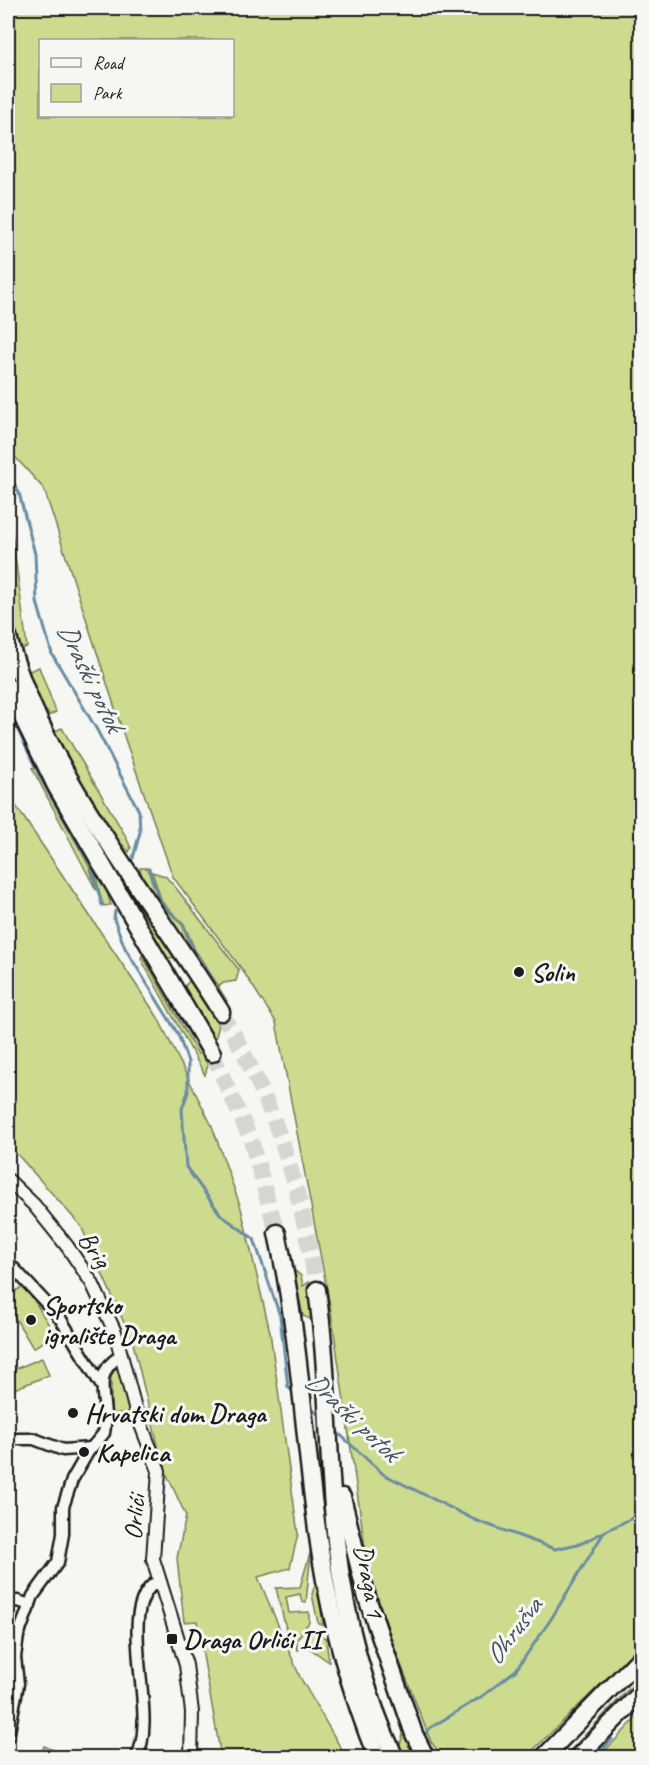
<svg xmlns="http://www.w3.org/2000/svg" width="649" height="1765" viewBox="0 0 649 1765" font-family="Caveat,sans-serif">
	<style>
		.green { fill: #cddb8e; stroke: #747c55; stroke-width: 1.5; fill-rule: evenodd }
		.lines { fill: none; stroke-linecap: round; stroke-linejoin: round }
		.stream { stroke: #698ca3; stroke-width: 3 }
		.trunk-tunnel { stroke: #d5d5d2; stroke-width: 16; stroke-dasharray: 16 8; stroke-linecap: butt }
		.minor-casing { stroke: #1c1c1c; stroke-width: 15 }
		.tertiary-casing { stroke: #1c1c1c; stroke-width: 16 }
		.trunk-casing { stroke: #1c1c1c; stroke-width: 21 }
		.minor { stroke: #f6f6f2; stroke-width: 10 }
		.tertiary { stroke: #f6f6f2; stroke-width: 12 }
		.trunk { stroke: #f6f6f2; stroke-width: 16 }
		.poi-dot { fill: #1c1c1c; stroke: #f6f6f2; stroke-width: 2 }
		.labels { text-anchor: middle; stroke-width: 6; stroke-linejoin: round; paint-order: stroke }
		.poi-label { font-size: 26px; font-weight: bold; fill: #1c1c1c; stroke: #f6f6f2; text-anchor: start }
		.street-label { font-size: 26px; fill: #1c1c1c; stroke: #f6f6f2 }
		.water-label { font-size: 27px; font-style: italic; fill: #435460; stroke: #f6f6f2 }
	</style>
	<rect width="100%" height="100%" fill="#f6f6f2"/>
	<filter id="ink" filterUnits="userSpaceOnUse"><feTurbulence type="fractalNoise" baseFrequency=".0167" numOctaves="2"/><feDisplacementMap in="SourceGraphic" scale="12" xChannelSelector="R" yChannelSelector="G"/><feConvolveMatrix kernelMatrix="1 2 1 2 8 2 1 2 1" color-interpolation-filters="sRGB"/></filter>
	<g filter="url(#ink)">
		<!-- green -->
		<g class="green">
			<path d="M 8,8 L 641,8 L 641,1645 L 526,1757 L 443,1757 L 431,1742 L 393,1644 L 368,1568 L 331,1311 L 276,1022 L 241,968 L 173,877 L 125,739 L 44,489 L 8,449 ZM 40,40 L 232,40 L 232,116 L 40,116 Z"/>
			<path d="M 8,502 L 27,647 L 18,650 L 8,617 Z"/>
			<path d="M 39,667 L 56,712 L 50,715 L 46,711 L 55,731 L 62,728 L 125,835 L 131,848 L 129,852 L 123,845 L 121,847 C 84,791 54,733 27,672 Z"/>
			<path d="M 38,766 L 202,1049 L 199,1051 L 110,895 L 108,896 L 111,905 L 104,906 C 97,893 99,878 92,865 C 79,842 39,788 38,766 Z"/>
			<path d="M 35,767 L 90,868 L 96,890 L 32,768 Z"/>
			<path d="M 8,794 L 157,1016 L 212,1126 L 241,1208 L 270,1332 L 298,1534 L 290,1568 L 258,1577 L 300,1677 L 346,1757 L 221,1757 L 197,1621 L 184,1622 L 177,1558 L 186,1516 L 163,1466 L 133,1343 L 81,1226 L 8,1144 Z"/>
			<path d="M 114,859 L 175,952 L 172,958 L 165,957 L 109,865 Z"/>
			<path d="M 140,868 L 147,868 L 160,903 L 183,925 L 192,951 L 216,989 L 219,988 L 227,1001 L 224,1003 L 142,878 Z"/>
			<path d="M 152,872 L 165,876 L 176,888 L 239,970 L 236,981 L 223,983 L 219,987 L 195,950 L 184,924 L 162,902 Z"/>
			<path d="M 142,955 L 198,1054 L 201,1053 L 208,1065 L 205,1075 L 141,959 Z"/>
			<path d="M 191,979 L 219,1025 L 214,1044 L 183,988 Z"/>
			<path d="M 293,1269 L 301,1276 L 303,1286 L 309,1282 L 314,1316 L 310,1319 L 303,1316 Z"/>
			<path d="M 25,1285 L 55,1335 L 33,1348 L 8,1306 L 8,1296 Z"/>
			<path d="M 42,1358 L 49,1375 L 12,1390 L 8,1372 Z"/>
			<path d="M 120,1367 L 131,1412 L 111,1414 L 111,1377 L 115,1368 Z"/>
			<path d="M 311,1550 L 306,1603 L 302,1602 L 300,1594 L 286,1597 L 289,1613 L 309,1612 L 309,1622 L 297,1640 L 298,1651 L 286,1629 L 276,1588 L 300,1587 Z"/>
			<path d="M 317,1578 L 323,1625 L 318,1623 L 312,1594 Z"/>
			<path d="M 311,1632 L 317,1632 L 326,1639 L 329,1662 L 308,1647 L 307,1637 Z"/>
			<path d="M 641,1676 L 641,1679 L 567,1757 L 563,1758 Z"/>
			<path d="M 641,1713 L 641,1756 L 599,1757 Z"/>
			<path d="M 405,1728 L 418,1757 L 403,1757 L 399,1748 Z"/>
			<path d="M 44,1746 L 68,1757 L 40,1757 Z"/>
		</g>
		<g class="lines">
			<!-- stream -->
			<g class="stream">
				<path d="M 8,472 L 19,493 L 35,554 L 37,602 L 52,654 L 97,730 L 139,811 L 140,832 L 133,858"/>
				<path d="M 8,709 L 43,783 L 92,868 L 102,905"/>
				<path d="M 149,869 L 161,903 L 183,925 L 194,952 L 217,988"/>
				<path d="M 115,911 L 114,919 L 125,948 L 178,1034 L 188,1062 L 188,1092 L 182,1109 L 186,1167 L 221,1215 L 254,1239 L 280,1316 L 288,1387 L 296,1394"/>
				<path d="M 309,1406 L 322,1418"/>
				<path d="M 334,1429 L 383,1474 L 475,1520 L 555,1549 L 582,1543 L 642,1513"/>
				<path d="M 422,1738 L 430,1728 L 484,1695 L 516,1670 L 551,1619 L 603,1534"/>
				<path d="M 412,1758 L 414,1748"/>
				<path d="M 595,1758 L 612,1739"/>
			</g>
			<!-- trunk-tunnel -->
			<g class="trunk-tunnel">
				<path d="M 221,1012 C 277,1108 299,1181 317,1290"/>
				<path d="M 212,1053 L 251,1140 L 277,1233"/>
			</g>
			<defs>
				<g id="minor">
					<path d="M 8,1262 L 60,1318 L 101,1385"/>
					<path d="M 8,1439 L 34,1439 L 63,1450 L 91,1448"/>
					<path d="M 8,1602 L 18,1601 L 30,1605"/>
					<path d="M 8,1737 L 18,1684 L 15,1657 L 18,1636 L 33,1596 L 58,1562 L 63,1534 L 63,1507 L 72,1480 L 88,1452 L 104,1433 C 111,1402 87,1375 122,1355"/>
					<path d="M 136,1758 C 161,1715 112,1607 158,1581"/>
				</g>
				<path id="tertiary" d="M 8,1180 L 34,1205 L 67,1246 L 92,1283 L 115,1332 L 136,1412 L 159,1471 L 153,1559 L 186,1665 L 192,1712 L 191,1758"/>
				<g id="trunk">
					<path d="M 8,637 C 44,771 148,894 221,1012"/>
					<path d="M 8,687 L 56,786 L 212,1053"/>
					<path d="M 277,1233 C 301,1340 304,1449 321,1557 C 332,1626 351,1693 377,1758"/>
					<path d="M 317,1290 C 329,1373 327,1458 336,1541 C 345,1615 363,1690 395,1758"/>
					<path d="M 342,1497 L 367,1598 L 414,1734 L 426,1758"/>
					<path d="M 543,1758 L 642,1656"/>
					<path d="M 577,1758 L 642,1692"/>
				</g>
			</defs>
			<!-- minor casing -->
			<use href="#minor" class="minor-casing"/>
			<!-- tertiary casing -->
			<use href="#tertiary" class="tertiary-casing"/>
			<!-- trunk casing -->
			<use href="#trunk" class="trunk-casing"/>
			<!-- minor -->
			<use href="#minor" class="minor"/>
			<!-- tertiary -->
			<use href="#tertiary" class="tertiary"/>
			<!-- trunk -->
			<use href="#trunk" class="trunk"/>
		</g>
	</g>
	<!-- markers -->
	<g class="poi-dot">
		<circle cx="519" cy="972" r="6"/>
		<circle cx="31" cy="1320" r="6"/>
		<circle cx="73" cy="1413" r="6"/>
		<circle cx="84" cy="1452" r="6"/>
		<rect x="166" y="1633" width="12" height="12" rx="3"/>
	</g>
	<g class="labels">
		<!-- poi labels -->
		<g class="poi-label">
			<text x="531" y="981">Solin</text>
			<text x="43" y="1314">Sportsko<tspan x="43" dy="30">igralište Draga</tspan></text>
			<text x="85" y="1422">Hrvatski dom Draga</text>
			<text x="96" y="1461">Kapelica</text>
			<text x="184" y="1648">Draga Orlići II</text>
		</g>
		<!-- street labels -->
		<g class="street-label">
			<text transform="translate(95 1249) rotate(56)" y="9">Brig</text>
			<text transform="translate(134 1517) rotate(-85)" y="9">Orlići</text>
			<text transform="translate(370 1581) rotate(80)" y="9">Draga 1</text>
		</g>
		<!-- water labels -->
		<g class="water-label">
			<text transform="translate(91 677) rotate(64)" y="9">Draški potok</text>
			<text transform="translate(353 1416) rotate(43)" y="9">Draški potok</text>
			<text transform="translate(513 1631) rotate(-53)" y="9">Ohrušva</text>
		</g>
	</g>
	<!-- margin -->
	<rect width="649" height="1765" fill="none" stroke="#f6f6f2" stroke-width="30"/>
	<rect x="15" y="15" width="619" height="1735" fill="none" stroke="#1c1c1c" stroke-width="2" filter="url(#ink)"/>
	<!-- legend -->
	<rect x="39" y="39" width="195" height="78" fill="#f6f6f2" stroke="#9f9f9c" stroke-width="1.5"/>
	<rect x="51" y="58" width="30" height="9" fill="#f6f6f2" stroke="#9f9f9c" stroke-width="1.5"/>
	<text x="93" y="69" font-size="18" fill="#1c1c1c">Road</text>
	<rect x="51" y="84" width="30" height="18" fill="#cddb8e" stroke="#9f9f9c" stroke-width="1.5"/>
	<text x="93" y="99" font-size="18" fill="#1c1c1c">Park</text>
</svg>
